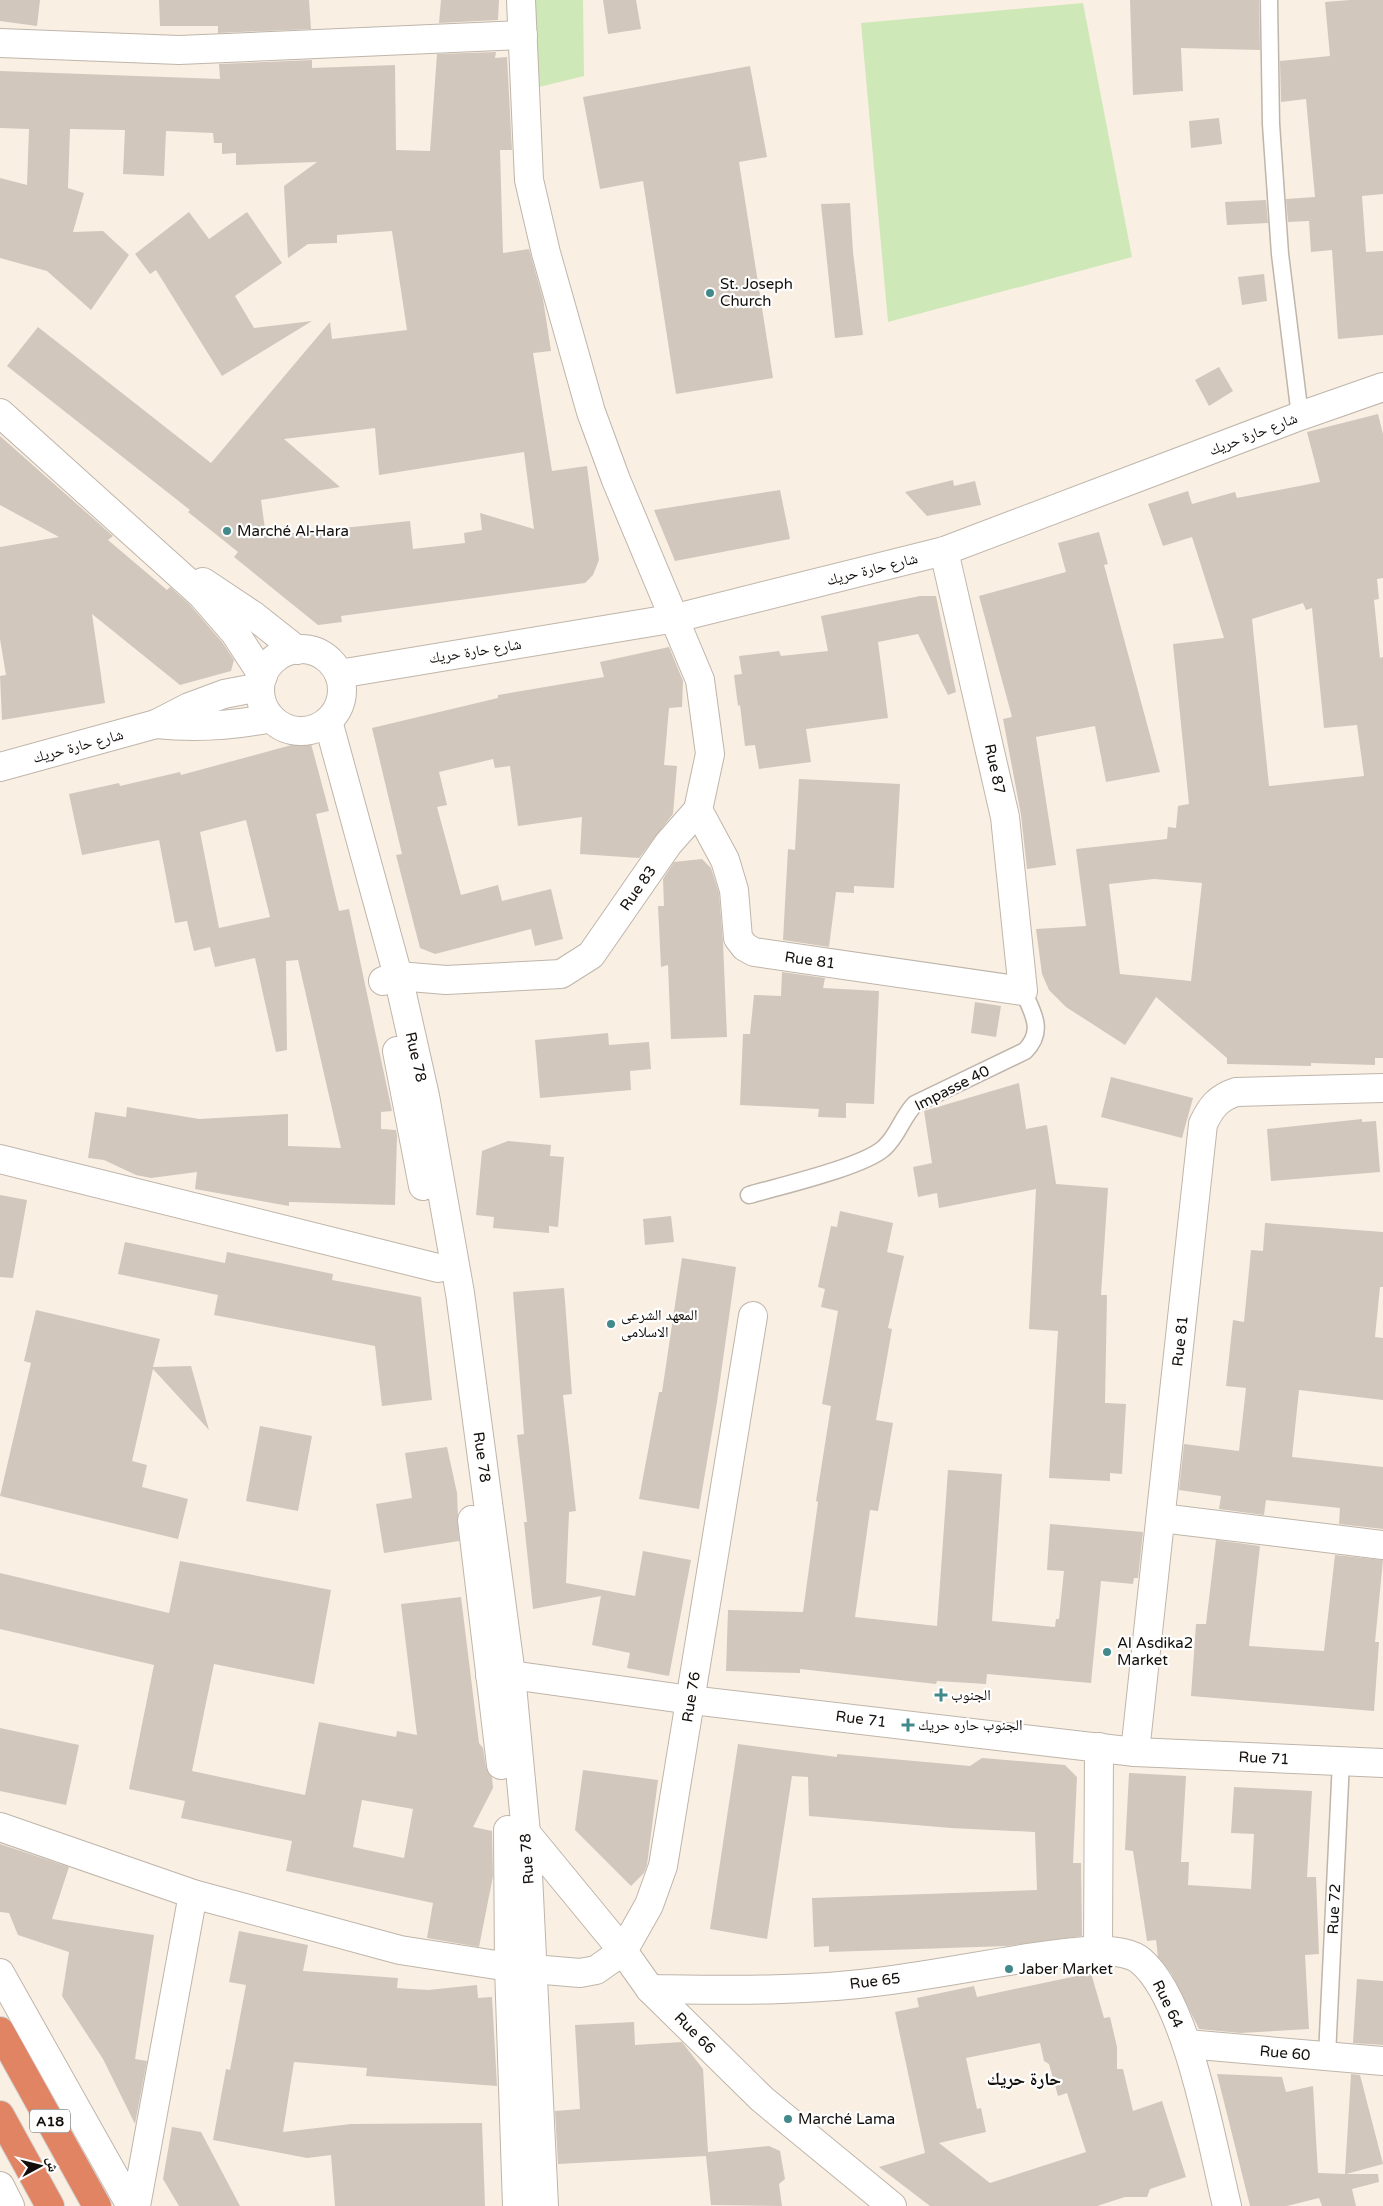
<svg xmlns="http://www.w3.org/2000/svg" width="1383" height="2206" viewBox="0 0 1383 2206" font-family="'Varela Round','Noto Naskh Arabic',sans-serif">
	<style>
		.green { fill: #cfe8b7 }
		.building { fill: #d1c7bc; fill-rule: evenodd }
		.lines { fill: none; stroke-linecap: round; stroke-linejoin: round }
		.service-casing { stroke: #bfb5aa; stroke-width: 19 }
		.minor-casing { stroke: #bfb5aa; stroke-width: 30 }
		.tertiary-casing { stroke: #bfb5aa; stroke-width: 30 }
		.trunk-casing { stroke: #d4d4d3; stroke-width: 30 }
		.service { stroke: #fff; stroke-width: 16 }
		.minor { stroke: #fff; stroke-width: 28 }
		.tertiary { stroke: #fff; stroke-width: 28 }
		.trunk { stroke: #e08464; stroke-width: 28 }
		.poi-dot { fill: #41898a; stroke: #fefefe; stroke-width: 2 }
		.labels { text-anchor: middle; stroke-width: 4.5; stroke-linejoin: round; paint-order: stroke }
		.shield { fill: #fefefe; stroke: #595654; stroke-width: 1 }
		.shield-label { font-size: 14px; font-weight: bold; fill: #120e0b }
		.poi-label { font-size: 15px; fill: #120e0b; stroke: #fefefe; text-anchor: start }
		.street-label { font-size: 15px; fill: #120e0b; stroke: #fefefe }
		.quarter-label { font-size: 18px; font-weight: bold; fill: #120e0b; stroke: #fefefe }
	</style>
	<rect width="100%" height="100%" fill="#faefe3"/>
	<!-- green -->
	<g class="green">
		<path d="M 535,0 L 583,0 L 584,76 L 539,87 Z"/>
		<path d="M 1083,3 L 1132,257 L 888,322 L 861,23 Z"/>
	</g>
	<!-- building -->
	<g class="building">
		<path d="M 0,0 L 40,0 L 37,26 L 0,21 Z"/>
		<path d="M 159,0 L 309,0 L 311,29 L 218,33 L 218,26 L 160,26 Z"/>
		<path d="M 441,0 L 499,0 L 498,20 L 439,23 Z"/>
		<path d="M 603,0 L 636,0 L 641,29 L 608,34 Z"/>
		<path d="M 1130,0 L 1259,0 L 1260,50 L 1181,48 L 1183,91 L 1133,95 Z"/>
		<path d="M 1350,0 L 1383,0 L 1383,194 L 1362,196 L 1366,252 L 1383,251 L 1383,335 L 1338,339 L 1332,250 L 1311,252 L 1309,221 L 1288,222 L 1286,199 L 1315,197 L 1306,99 L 1281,102 L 1280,61 L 1330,56 L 1325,2 Z"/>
		<path d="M 496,52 L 495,58 L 507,57 L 512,150 L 500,150 L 503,253 L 529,249 L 543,299 L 551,351 L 533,353 L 552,471 L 587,466 L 599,560 L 593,575 L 585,583 L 341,616 L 342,622 L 318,625 L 234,557 L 238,552 L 188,512 L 190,510 L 7,366 L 38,327 L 211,463 L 330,322 L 332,339 L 407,330 L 392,231 L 337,235 L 337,243 L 308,244 L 288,258 L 284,186 L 317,162 L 236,165 L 236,153 L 222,154 L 222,143 L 214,143 L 213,133 L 166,131 L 164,176 L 123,174 L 125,130 L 70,129 L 68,188 L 84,193 L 73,232 L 103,231 L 129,255 L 91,310 L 47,271 L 0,258 L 0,178 L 27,185 L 29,129 L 0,128 L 0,71 L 220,79 L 219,64 L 312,60 L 312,68 L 395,65 L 396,150 L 430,151 L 437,54 ZM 375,428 L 379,475 L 524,452 L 534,529 L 480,513 L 482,530 L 464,533 L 465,543 L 413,549 L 410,521 L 266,536 L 261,500 L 340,487 L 284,439 Z"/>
		<path d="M 750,66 L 767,157 L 739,162 L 773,378 L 676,394 L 643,181 L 600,189 L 583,97 Z"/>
		<path d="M 1219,118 L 1222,144 L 1191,148 L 1189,121 Z"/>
		<path d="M 1266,200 L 1268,223 L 1227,225 L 1225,202 Z"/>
		<path d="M 850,203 L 853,252 L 863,335 L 835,338 L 821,204 Z"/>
		<path d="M 189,212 L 209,239 L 247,212 L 282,263 L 235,296 L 254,328 L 312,321 L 222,376 L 156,270 L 150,274 L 135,254 Z"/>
		<path d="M 1264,274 L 1267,301 L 1242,305 L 1238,277 Z"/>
		<path d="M 1219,367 L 1233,391 L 1209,406 L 1195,380 Z"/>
		<path d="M 1378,414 L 1383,434 L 1383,578 L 1377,579 L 1379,599 L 1374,600 L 1380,658 L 1383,657 L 1383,1058 L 1375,1058 L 1375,1065 L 1311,1063 L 1311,1066 L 1227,1064 L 1227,1058 L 1156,997 L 1125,1045 L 1066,1007 L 1049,990 L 1042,974 L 1036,929 L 1086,926 L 1076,849 L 1167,839 L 1168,827 L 1176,828 L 1178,806 L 1189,804 L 1173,644 L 1224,638 L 1192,537 L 1163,546 L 1148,504 L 1188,491 L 1192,504 L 1235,492 L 1237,498 L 1320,482 L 1307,432 ZM 1303,603 L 1306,610 L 1312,608 L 1324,728 L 1357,725 L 1364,776 L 1269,786 L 1252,619 ZM 1154,879 L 1202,883 L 1191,981 L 1120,974 L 1109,884 Z"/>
		<path d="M 0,436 L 113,536 L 108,540 L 167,590 L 170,587 L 190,605 L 222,642 L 234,660 L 231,671 L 180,685 L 92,614 L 105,703 L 2,720 L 0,676 L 6,675 L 0,639 L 0,547 L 59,537 L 0,505 Z"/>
		<path d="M 953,480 L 954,486 L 975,481 L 981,505 L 927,516 L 905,492 Z"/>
		<path d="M 780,490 L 790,539 L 675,561 L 654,510 Z"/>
		<path d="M 1099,532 L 1108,564 L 1104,565 L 1160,772 L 1106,782 L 1095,726 L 1036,737 L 1056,865 L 1027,869 L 1021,815 L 1003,719 L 1012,717 L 979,596 L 1066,572 L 1058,543 Z"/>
		<path d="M 920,596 L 936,596 L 956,692 L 948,695 L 918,634 L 878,642 L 888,718 L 806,729 L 811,762 L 759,769 L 755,745 L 745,746 L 740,705 L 738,706 L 734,675 L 742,674 L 739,656 L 779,651 L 781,656 L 828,651 L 821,616 Z"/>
		<path d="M 669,647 L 683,681 L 682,707 L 669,708 L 664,765 L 677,766 L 673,814 L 639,858 L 580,854 L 582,817 L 518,826 L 510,766 L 495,768 L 493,759 L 439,772 L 447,805 L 437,807 L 461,895 L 498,885 L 502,901 L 551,889 L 563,939 L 535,946 L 531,929 L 435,954 L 420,948 L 396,855 L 402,854 L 372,728 L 498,698 L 498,695 L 604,677 L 600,662 Z"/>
		<path d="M 310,740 L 329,811 L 316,814 L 339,911 L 349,909 L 392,1111 L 381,1112 L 381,1129 L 396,1130 L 397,1136 L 395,1205 L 289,1202 L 289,1206 L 195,1189 L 197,1172 L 151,1178 L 136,1175 L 104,1160 L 88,1158 L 95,1112 L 126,1117 L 127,1107 L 199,1119 L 288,1114 L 288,1146 L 341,1148 L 298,960 L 286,961 L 287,1050 L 276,1052 L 255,958 L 215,967 L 210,947 L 194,951 L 187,921 L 175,923 L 159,840 L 82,855 L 69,794 L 119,783 L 120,786 L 180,772 L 181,775 ZM 246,820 L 270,917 L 219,928 L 200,832 Z"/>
		<path d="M 799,779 L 900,784 L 894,888 L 854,886 L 854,893 L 836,892 L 829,947 L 783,940 L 788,849 L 795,850 Z"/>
		<path d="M 702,859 L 711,868 L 719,893 L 723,942 L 727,1037 L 671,1039 L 668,965 L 661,967 L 658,906 L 664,906 L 663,879 L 674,862 Z"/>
		<path d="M 782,972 L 825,978 L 823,988 L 879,991 L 874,1104 L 846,1103 L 846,1118 L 818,1117 L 819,1109 L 740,1105 L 743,1034 L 750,1034 L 754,995 L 781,996 Z"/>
		<path d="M 975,1002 L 1001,1006 L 996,1037 L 971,1033 Z"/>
		<path d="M 608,1033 L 609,1045 L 649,1042 L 651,1069 L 630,1071 L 631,1090 L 540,1098 L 535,1040 Z"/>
		<path d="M 1111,1077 L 1193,1098 L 1182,1138 L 1101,1117 Z"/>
		<path d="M 1019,1083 L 1026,1129 L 1047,1125 L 1056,1184 L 1108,1188 L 1101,1295 L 1107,1295 L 1105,1403 L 1126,1404 L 1122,1474 L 1110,1473 L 1110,1481 L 1049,1478 L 1058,1331 L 1029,1329 L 1036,1189 L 939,1208 L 937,1193 L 918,1197 L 913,1167 L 932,1163 L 924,1111 Z"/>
		<path d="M 1362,1119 L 1362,1122 L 1376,1121 L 1380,1172 L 1271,1181 L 1267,1129 Z"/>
		<path d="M 508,1141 L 551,1145 L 550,1156 L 564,1157 L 558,1227 L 549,1226 L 549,1233 L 493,1228 L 494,1217 L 476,1215 L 482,1151 Z"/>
		<path d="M 0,1195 L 27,1200 L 13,1278 L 0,1277 Z"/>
		<path d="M 840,1211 L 893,1223 L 887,1252 L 904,1256 L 888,1328 L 892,1329 L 876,1420 L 893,1423 L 878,1511 L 870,1510 L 855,1617 L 937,1626 L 948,1470 L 1002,1474 L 992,1621 L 1055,1627 L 1056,1619 L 1059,1619 L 1064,1571 L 1047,1570 L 1050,1524 L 1143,1532 L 1138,1578 L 1134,1578 L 1133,1584 L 1101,1581 L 1091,1683 L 987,1674 L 986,1684 L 937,1681 L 936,1684 L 800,1669 L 800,1673 L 726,1671 L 728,1610 L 803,1612 L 818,1502 L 816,1501 L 831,1406 L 822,1404 L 838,1311 L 821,1307 L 825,1289 L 818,1287 L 831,1226 L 837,1227 Z"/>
		<path d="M 671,1216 L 674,1242 L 645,1245 L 643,1219 Z"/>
		<path d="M 1265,1223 L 1383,1232 L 1383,1287 L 1380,1287 L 1375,1337 L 1383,1338 L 1383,1400 L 1299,1390 L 1292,1457 L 1383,1467 L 1383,1529 L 1339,1524 L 1340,1508 L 1266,1500 L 1264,1515 L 1219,1509 L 1221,1496 L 1179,1490 L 1184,1444 L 1239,1451 L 1246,1388 L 1226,1386 L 1233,1320 L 1244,1322 L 1251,1250 L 1263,1251 Z"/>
		<path d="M 125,1242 L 225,1263 L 227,1252 L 333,1274 L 332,1280 L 421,1297 L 432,1400 L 382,1406 L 375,1346 L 214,1315 L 218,1295 L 118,1274 Z"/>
		<path d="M 682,1258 L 736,1267 L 717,1402 L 699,1509 L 639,1499 L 659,1392 L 662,1392 Z"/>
		<path d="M 564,1288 L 572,1394 L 563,1395 L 576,1511 L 569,1512 L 566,1583 L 635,1596 L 643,1551 L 691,1560 L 669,1676 L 627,1668 L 630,1653 L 592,1645 L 601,1596 L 533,1609 L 524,1522 L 527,1522 L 517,1435 L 524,1434 L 513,1292 Z"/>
		<path d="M 36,1310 L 160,1339 L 153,1367 L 191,1366 L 209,1430 L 153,1369 L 132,1461 L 147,1465 L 142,1487 L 188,1499 L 178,1539 L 0,1496 L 31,1363 L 24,1361 Z"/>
		<path d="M 260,1426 L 312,1436 L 298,1511 L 246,1501 Z"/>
		<path d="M 447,1447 L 457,1493 L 459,1541 L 384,1553 L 376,1504 L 412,1498 L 405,1453 Z"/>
		<path d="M 1216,1540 L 1260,1546 L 1249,1646 L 1324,1651 L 1335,1555 L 1383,1560 L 1375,1642 L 1379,1642 L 1374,1711 L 1191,1696 L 1196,1624 L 1206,1624 Z"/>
		<path d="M 180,1561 L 331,1590 L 314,1684 L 214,1664 L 192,1771 L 305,1795 L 319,1722 L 396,1737 L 397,1731 L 417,1735 L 401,1604 L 461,1597 L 479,1743 L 483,1748 L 486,1767 L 492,1777 L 493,1788 L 473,1827 L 492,1831 L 493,1876 L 479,1947 L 427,1938 L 433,1903 L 286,1871 L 292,1841 L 181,1818 L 185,1801 L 129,1789 L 154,1665 L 0,1629 L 0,1573 L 169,1613 ZM 362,1800 L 413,1809 L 404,1858 L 353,1847 Z"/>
		<path d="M 0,1728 L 79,1745 L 66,1805 L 0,1791 Z"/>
		<path d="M 738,1744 L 837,1757 L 837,1754 L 970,1766 L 982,1758 L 1065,1765 L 1077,1777 L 1073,1863 L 1081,1863 L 1082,1936 L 1007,1946 L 829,1952 L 829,1946 L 814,1947 L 812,1898 L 1037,1890 L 1035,1832 L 951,1828 L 809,1816 L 808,1777 L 792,1776 L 767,1939 L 710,1929 Z"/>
		<path d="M 583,1770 L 658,1780 L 647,1865 L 644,1873 L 631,1886 L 575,1830 Z"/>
		<path d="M 1129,1773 L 1186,1776 L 1181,1862 L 1189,1862 L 1188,1885 L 1251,1889 L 1254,1834 L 1231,1833 L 1234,1787 L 1312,1791 L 1307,1877 L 1316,1877 L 1319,1954 L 1305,1955 L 1309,2029 L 1240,2033 L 1199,2029 L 1171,1973 L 1158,1957 L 1156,1940 L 1147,1941 L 1133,1851 L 1125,1850 Z"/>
		<path d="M 0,1844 L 69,1867 L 52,1919 L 154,1935 L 135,2059 L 147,2061 L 135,2124 L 103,2059 L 62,1996 L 69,1952 L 18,1935 L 9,1913 L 0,1912 Z"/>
		<path d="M 239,1931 L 308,1945 L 303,1971 L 398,1978 L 397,1988 L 428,1990 L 477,1985 L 478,1998 L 492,1997 L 497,2086 L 366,2076 L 367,2068 L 294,2062 L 283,2132 L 351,2124 L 482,2123 L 485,2206 L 335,2206 L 331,2155 L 307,2158 L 213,2140 L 226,2069 L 230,2070 L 246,1985 L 229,1982 Z"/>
		<path d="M 1091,1973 L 1104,2018 L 1110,2017 L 1117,2047 L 1117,2069 L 1123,2069 L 1133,2111 L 1162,2101 L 1186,2177 L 1150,2189 L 1147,2197 L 1125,2197 L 1097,2206 L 930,2206 L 879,2167 L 925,2153 L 895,2012 L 919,2007 L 917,1998 L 974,1986 L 977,1997 ZM 1040,2043 L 1044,2061 L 1049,2064 L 1058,2096 L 1067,2093 L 1086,2152 L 990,2183 L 939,2143 L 986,2132 L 981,2108 L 977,2109 L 966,2058 Z"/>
		<path d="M 1357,1979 L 1383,1981 L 1383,2045 L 1353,2043 Z"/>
		<path d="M 634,2022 L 635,2045 L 682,2042 L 703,2069 L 708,2152 L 769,2146 L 780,2151 L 785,2179 L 779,2184 L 782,2206 L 711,2205 L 706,2156 L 558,2164 L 555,2111 L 580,2109 L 575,2025 Z"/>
		<path d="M 1217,2074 L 1282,2077 L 1286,2092 L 1313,2086 L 1318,2173 L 1345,2174 L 1351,2074 L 1360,2075 L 1383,2164 L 1346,2174 L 1378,2174 L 1379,2182 L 1352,2189 L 1356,2206 L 1322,2206 L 1319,2198 L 1287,2206 L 1250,2206 Z"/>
		<path d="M 172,2127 L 201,2132 L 240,2206 L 179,2206 L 163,2179 Z"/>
	</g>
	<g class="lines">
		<defs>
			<g id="service">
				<path d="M 1269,0 L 1271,124 L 1280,254 L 1300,416"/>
				<path d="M 749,1195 C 780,1186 863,1167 884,1148 C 898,1136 902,1117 915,1104 L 1025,1051 C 1045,1031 1033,1013 1023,991"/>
				<path d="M 1327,2056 L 1341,1761"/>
			</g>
			<g id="minor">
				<path d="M 0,43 L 179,50 L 523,35"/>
				<path d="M 0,413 L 201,594 L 235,633 L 263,676"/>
				<path d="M 203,582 L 254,616 L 297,650"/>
				<path d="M 698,810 L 725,860 L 734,890 L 738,938 L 745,947 L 754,952 L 1023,991 L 1005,817 L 944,551"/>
				<path d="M 383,981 L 398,976 L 446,980 L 561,974 L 591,955 L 668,844 L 698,810 L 710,754 L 700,680 L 616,480 L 591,412 L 546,253 L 529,180 L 521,0"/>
				<path d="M 0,1159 L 438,1268"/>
				<path d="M 1161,1518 L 1383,1545"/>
				<path d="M 490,1675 L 511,1675 L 691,1700 L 1135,1752 L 1383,1763"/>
				<path d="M 1099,1747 L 1098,1950 C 1111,1951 1131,1952 1141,1961 C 1188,2001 1212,2145 1227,2206"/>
				<path d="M 1135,1752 L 1203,1124 C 1211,1107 1218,1098 1236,1092 L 1383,1088"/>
				<path d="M 0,1827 L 193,1894 L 400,1950 L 509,1967 L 580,1973 L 596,1970 L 623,1951 L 649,1905 L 663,1866 L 753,1316"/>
				<path d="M 526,1833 L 623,1951 L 650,1989 L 762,2099 L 892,2206"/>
				<path d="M 650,1989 C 728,1990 806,1992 884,1981 C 956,1972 1026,1955 1098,1950"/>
				<path d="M 1187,2044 L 1383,2061"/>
				<path d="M 136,2206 L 193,1894"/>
			</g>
			<g id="tertiary">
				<circle cx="301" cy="690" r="41"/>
				<path d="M 339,674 L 676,618 L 944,551 L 1300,416 L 1383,387"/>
				<path d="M 328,721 L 398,976 L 425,1096 L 460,1293 L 511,1675 L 526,1833 L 544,2206"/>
				<path d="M 156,724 C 196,728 232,726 271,718"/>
				<path d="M 0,767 L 156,724 L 189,707 L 224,694 L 260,687"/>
				<path d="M 397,1051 L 423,1186"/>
				<path d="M 472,1520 L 501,1765"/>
				<path d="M 508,1830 L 509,1967 L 517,2206"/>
				<path d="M 0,1973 L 131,2206"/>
				<path d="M 0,2186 L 10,2206"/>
			</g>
			<g id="trunk">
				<path d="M 0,2031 L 97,2206"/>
				<path d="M 0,2115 L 50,2206"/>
			</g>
		</defs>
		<!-- service casing -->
		<use href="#service" class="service-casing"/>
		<!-- minor casing -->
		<use href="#minor" class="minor-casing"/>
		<!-- tertiary casing -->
		<use href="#tertiary" class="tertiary-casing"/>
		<!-- trunk casing -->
		<use href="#trunk" class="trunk-casing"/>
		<!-- service -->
		<use href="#service" class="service"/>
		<!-- minor -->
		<use href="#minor" class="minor"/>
		<!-- tertiary -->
		<use href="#tertiary" class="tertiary"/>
		<!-- trunk -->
		<use href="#trunk" class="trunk"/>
	</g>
	<!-- markers -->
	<g class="poi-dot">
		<circle cx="710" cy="293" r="5"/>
		<circle cx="227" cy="531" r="5"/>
		<circle cx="611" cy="1324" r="5"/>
		<circle cx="1107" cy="1652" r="5"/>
		<path d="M938.5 1687.5h5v5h5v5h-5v5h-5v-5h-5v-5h5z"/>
		<path d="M905.5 1717.5h5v5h5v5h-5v5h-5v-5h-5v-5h5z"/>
		<circle cx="1009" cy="1969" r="5"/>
		<circle cx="788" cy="2119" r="5"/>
	</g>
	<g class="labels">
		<!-- shield labels -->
		<rect class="shield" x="30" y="2109.5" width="40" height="23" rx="4"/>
		<g class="shield-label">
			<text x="50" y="2126">A18</text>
		</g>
		<!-- poi labels -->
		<g class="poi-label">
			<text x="720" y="289">St. Joseph<tspan x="720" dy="17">Church</tspan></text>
			<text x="237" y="536">Marché Al-Hara</text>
			<text x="621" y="1320">المعهد الشرعى<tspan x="621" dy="17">الاسلامى</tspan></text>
			<text x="1117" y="1648">Al Asdika2<tspan x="1117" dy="17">Market</tspan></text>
			<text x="951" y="1700">الجنوب</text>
			<text x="918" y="1730">الجنوب حاره حريك</text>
			<text x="1019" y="1974">Jaber Market</text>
			<text x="798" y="2124">Marché Lama</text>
		</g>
		<!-- street labels -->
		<g class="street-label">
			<text transform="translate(1253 434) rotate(-21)" y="5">شارع حارة حريك</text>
			<text transform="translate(872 569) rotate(-14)" y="5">شارع حارة حريك</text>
			<text transform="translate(475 651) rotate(-9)" y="5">شارع حارة حريك</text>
			<text transform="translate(78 746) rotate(-15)" y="5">شارع حارة حريك</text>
			<text transform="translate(995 769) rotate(78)" y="5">Rue 87</text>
			<text transform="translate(638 888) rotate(-55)" y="5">Rue 83</text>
			<text transform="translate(810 960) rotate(8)" y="5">Rue 81</text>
			<text transform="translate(416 1057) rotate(77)" y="5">Rue 78</text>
			<text transform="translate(952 1088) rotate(-27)" y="5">Impasse 40</text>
			<text transform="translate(1180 1341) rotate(-84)" y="5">Rue 81</text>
			<text transform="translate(482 1457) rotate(82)" y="5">Rue 78</text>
			<text transform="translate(691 1697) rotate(-81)" y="5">Rue 76</text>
			<text transform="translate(861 1719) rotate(7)" y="5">Rue 71</text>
			<text transform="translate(1264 1758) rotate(3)" y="5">Rue 71</text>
			<text transform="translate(527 1859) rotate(-94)" y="5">Rue 78</text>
			<text transform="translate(1334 1909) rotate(-87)" y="5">Rue 72</text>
			<text transform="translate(875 1981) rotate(-7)" y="5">Rue 65</text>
			<text transform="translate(1168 2004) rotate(64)" y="5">Rue 64</text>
			<text transform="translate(695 2033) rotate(45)" y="5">Rue 66</text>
			<text transform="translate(1285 2053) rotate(5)" y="5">Rue 60</text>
		</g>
		<!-- quarter labels -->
		<g class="quarter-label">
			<text x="1024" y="2085">حارة حريك</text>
		</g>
	</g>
	<!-- north arrow -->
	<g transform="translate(40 2166) rotate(83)" stroke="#fefefe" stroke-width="4" paint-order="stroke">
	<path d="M0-4L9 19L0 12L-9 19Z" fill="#120e0b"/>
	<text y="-8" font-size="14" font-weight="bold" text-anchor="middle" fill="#120e0b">ش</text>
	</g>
</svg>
